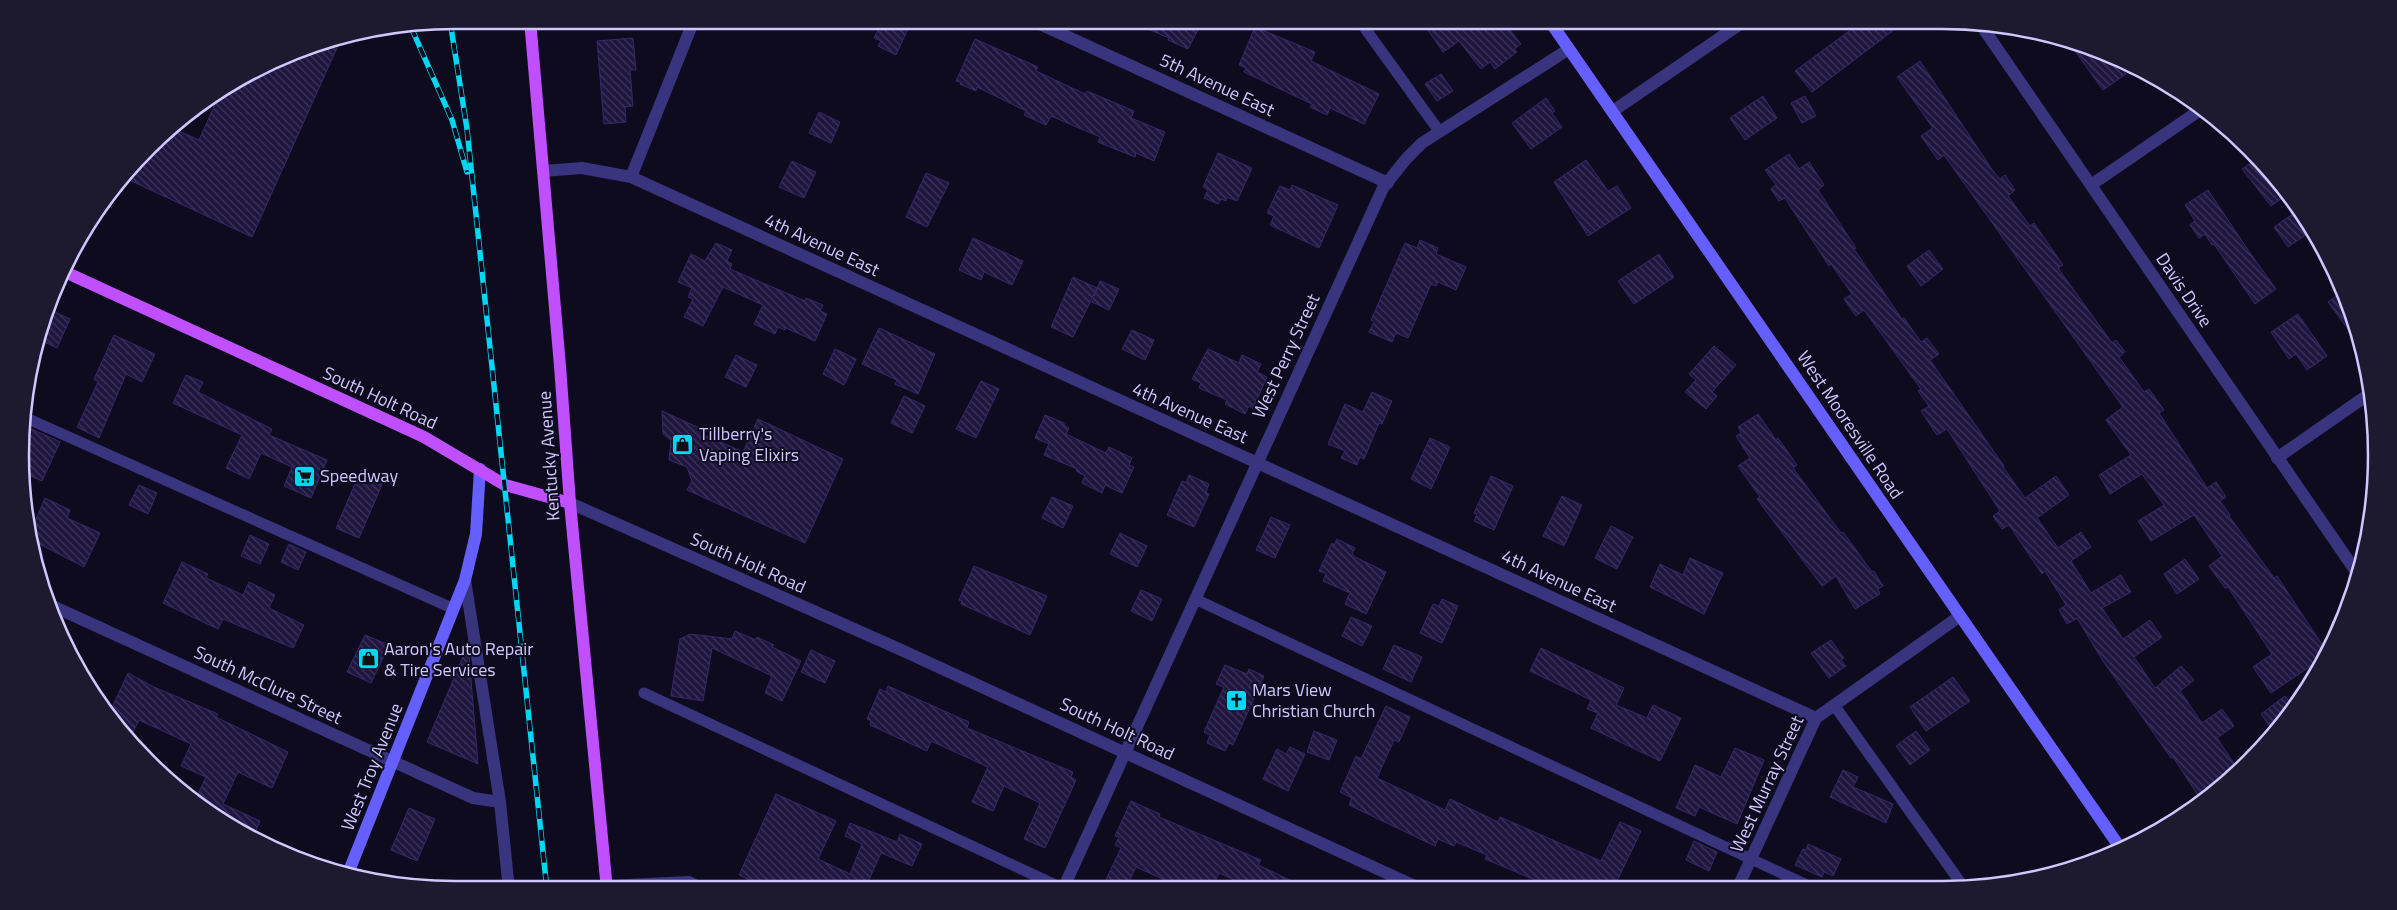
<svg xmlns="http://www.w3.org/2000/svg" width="2397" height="910" viewBox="0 0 2397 910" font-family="'Titillium Web',sans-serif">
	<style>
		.building { fill: url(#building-back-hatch); stroke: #36286c }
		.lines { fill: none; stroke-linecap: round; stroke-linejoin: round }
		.lane { stroke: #38347e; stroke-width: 11 }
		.street { stroke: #38347e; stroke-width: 12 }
		.secondary { stroke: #655fff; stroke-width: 12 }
		.primary { stroke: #c04fff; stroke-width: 12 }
		.rail-casing { stroke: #00d7f3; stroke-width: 5.5 }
		.rail { stroke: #0e0b1e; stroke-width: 4; stroke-dasharray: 11; stroke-linecap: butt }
		.labels { text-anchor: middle; stroke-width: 4; stroke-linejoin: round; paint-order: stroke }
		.street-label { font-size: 18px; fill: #cfc8ff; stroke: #0e0b1e }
		.poi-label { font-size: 18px; fill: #cfc8ff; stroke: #0e0b1e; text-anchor: start }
		.rim { fill: none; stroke: #cfc8ff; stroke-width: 2.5 }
	</style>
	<defs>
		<pattern id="building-back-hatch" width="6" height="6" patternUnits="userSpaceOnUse" patternTransform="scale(1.25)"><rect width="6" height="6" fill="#1f163f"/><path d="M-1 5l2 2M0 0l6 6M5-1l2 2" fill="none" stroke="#3e365c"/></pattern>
	</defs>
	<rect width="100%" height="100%" fill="#0e0b1e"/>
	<!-- building -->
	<g class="building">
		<path d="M 883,20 L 912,20 L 896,55 L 878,46 L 881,41 L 874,38 Z"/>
		<path d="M 1127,20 L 1203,20 L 1188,49 L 1168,40 L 1169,38 Z"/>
		<path d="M 1421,20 L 1502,20 L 1521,44 L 1514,49 L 1517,52 L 1495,69 L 1490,62 L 1481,69 L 1459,41 L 1443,52 Z"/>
		<path d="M 1864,20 L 1907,20 L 1812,92 L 1795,71 Z"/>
		<path d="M 1255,27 L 1315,52 L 1311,61 L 1379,94 L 1364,124 L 1330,108 L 1327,115 L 1310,107 L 1312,104 L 1244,72 L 1246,68 L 1239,65 Z"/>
		<path d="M 633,38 L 636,70 L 630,70 L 633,106 L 625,107 L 626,122 L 604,124 L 597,41 Z"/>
		<path d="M 341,39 L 252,237 L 127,179 L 161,137 L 171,142 L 177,130 L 199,140 L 222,89 L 238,78 L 315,43 Z"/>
		<path d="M 975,39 L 1038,67 L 1036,71 L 1085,94 L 1087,91 L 1134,111 L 1131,118 L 1165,132 L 1154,161 L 1136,153 L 1135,157 L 1098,142 L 1100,137 L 1051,116 L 1046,125 L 1024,115 L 1026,111 L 977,87 L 976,91 L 960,84 L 961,82 L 956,81 Z"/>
		<path d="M 2067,40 L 2114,57 L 2126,74 L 2103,90 Z"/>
		<path d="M 1920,61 L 1993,171 L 2000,179 L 2005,175 L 2015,190 L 2008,196 L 2030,226 L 2034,223 L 2063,265 L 2058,268 L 2112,343 L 2116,340 L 2125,352 L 2119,357 L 2144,392 L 2149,389 L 2164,410 L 2159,413 L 2207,488 L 2216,482 L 2226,497 L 2220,501 L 2230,515 L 2229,516 L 2274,578 L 2277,576 L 2325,649 L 2321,659 L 2271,693 L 2253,667 L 2272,654 L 2228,587 L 2225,588 L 2209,566 L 2222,556 L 2194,515 L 2151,541 L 2138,521 L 2164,505 L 2142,474 L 2110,494 L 2099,475 L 2131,455 L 2106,420 L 2123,407 L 1944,155 L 1938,160 L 1921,136 L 1933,128 L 1897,77 Z"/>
		<path d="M 1441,74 L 1453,91 L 1437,101 L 1425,84 Z"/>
		<path d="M 1763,96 L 1777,118 L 1745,140 L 1730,118 Z"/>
		<path d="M 1805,96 L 1816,116 L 1802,123 L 1791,103 Z"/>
		<path d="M 1546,98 L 1555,111 L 1552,113 L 1562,127 L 1531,149 L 1512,123 Z"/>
		<path d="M 819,112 L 840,122 L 831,143 L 809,133 Z"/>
		<path d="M 1218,153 L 1252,168 L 1237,201 L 1227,197 L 1226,201 L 1221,199 L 1218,204 L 1204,198 L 1208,190 L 1203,187 Z"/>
		<path d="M 1789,154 L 1799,169 L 1809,162 L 1824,185 L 1818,190 L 1856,248 L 1854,249 L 1902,319 L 1904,318 L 1921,342 L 1927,338 L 1939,354 L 1930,360 L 2004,466 L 2003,467 L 2025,498 L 2056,476 L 2069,495 L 2037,518 L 2058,548 L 2081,532 L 2091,547 L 2071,561 L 2091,593 L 2121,575 L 2131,592 L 2102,608 L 2123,639 L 2150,620 L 2162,637 L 2134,657 L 2155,688 L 2181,666 L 2194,680 L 2180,691 L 2202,723 L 2222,709 L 2234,726 L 2217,738 L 2239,771 L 2229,782 L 2201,800 L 2173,757 L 2171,758 L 2103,661 L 2077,618 L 2067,624 L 2059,610 L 2066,605 L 2045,571 L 2042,574 L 2009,525 L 2002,529 L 1993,516 L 2000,511 L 1947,429 L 1937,435 L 1921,411 L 1929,406 L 1918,391 L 1921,389 L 1864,310 L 1856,316 L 1844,299 L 1852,294 L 1831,264 L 1829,266 L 1785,198 L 1779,201 L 1771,189 L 1776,185 L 1765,170 Z"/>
		<path d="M 2258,158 L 2269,168 L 2288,194 L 2271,206 L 2242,169 Z"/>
		<path d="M 1586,160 L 1608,191 L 1617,186 L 1631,208 L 1588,236 L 1554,182 Z"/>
		<path d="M 792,161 L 816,172 L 804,198 L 779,187 Z"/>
		<path d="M 926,173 L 949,183 L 927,227 L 906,217 Z"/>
		<path d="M 1292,185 L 1338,205 L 1319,248 L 1270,225 L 1274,216 L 1267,213 L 1280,186 L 1290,190 Z"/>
		<path d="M 2208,190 L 2248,250 L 2276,289 L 2255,304 L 2214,244 L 2212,245 L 2205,234 L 2199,238 L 2190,225 L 2195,221 L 2185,205 Z"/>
		<path d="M 2293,214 L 2307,234 L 2288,247 L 2274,227 Z"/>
		<path d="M 973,238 L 1023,261 L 1012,285 L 984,272 L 981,280 L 959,270 Z"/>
		<path d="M 1420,240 L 1438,248 L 1436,254 L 1466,267 L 1456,290 L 1438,282 L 1436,286 L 1431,284 L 1408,338 L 1396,333 L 1392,342 L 1369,332 L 1374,322 L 1371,320 L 1405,243 L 1417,248 Z"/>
		<path d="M 716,243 L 732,250 L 727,261 L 732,264 L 730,269 L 805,301 L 806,298 L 823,305 L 820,311 L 827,314 L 815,341 L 786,328 L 785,330 L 778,327 L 775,334 L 754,324 L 763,305 L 723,287 L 703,326 L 684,317 L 693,299 L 688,297 L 692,288 L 678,282 L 691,254 L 705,261 Z"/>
		<path d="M 1929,250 L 1943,269 L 1921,286 L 1907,266 Z"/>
		<path d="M 1659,254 L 1674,277 L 1634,304 L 1618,281 Z"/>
		<path d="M 1073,277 L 1097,288 L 1073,337 L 1051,327 Z"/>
		<path d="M 1100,281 L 1119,289 L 1109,310 L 1092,302 Z"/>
		<path d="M 2343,291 L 2354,315 L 2360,343 L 2359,344 L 2328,302 Z"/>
		<path d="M 46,308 L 70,319 L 57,348 L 38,339 Z"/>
		<path d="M 2298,314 L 2327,356 L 2307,370 L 2296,354 L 2289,359 L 2271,332 Z"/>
		<path d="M 879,328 L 935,354 L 918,394 L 895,384 L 897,380 L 862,364 Z"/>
		<path d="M 1132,330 L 1154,340 L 1145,360 L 1122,349 Z"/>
		<path d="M 114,335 L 155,354 L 142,382 L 126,374 L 99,438 L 77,427 L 98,382 L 94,379 Z"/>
		<path d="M 1714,346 L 1736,365 L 1712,392 L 1717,396 L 1706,409 L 1685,392 L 1696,380 L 1689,374 Z"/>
		<path d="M 835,349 L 856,359 L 844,385 L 823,374 Z"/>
		<path d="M 1208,349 L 1239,363 L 1242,355 L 1261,364 L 1257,372 L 1267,377 L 1253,408 L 1249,406 L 1245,414 L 1225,404 L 1227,400 L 1199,388 L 1201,383 L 1192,379 Z"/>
		<path d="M 736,355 L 757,365 L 746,387 L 725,377 Z"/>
		<path d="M 186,375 L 203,382 L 198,392 L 272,429 L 269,435 L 327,460 L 311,498 L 284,486 L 292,467 L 261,453 L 249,479 L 226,468 L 242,435 L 173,403 Z"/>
		<path d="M 981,381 L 999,389 L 976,438 L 956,429 Z"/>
		<path d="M 1372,392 L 1392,401 L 1382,424 L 1379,423 L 1364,459 L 1360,457 L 1357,465 L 1341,458 L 1345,451 L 1328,444 L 1345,404 L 1363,412 Z"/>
		<path d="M 904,396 L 925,406 L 912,433 L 891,423 Z"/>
		<path d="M 662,411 L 706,431 L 705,435 L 743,452 L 758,419 L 843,459 L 805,543 L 687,490 L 692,481 L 687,467 L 669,460 L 671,440 L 663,434 Z"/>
		<path d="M 1758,414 L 1776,440 L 1778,438 L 1797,465 L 1793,468 L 1841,533 L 1843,532 L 1872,572 L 1874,571 L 1883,586 L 1878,589 L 1880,594 L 1855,609 L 1836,576 L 1822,586 L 1757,499 L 1760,497 L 1738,466 L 1750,458 L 1736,436 L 1741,433 L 1738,427 Z"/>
		<path d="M 1045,415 L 1064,423 L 1064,425 L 1069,428 L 1066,434 L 1106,453 L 1109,447 L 1132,458 L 1129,465 L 1134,467 L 1122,493 L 1105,485 L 1102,493 L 1082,483 L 1085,476 L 1076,471 L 1077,469 L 1044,455 L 1049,444 L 1035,438 Z"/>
		<path d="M 25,426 L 60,442 L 42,481 L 26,474 Z"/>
		<path d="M 1430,438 L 1450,447 L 1431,489 L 1411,479 Z"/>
		<path d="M 361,470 L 384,480 L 359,538 L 336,528 Z"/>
		<path d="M 1189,475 L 1209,484 L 1206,492 L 1209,494 L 1194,527 L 1167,515 L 1182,481 L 1186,483 Z"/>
		<path d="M 1491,476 L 1513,486 L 1494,530 L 1474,521 L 1477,514 L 1474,513 Z"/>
		<path d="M 139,485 L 157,493 L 148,514 L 129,505 Z"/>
		<path d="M 1562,496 L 1582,505 L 1564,546 L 1543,536 Z"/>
		<path d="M 1052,497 L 1073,506 L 1063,528 L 1042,518 Z"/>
		<path d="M 45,498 L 70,510 L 67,518 L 100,533 L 84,567 L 28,538 Z"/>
		<path d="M 1271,517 L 1290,525 L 1275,558 L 1256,550 Z"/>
		<path d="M 1611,526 L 1633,537 L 1617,569 L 1595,558 Z"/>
		<path d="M 1120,533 L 1147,546 L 1137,567 L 1110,554 Z"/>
		<path d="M 250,535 L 269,544 L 260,564 L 241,556 Z"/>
		<path d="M 1337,539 L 1355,548 L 1352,554 L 1355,557 L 1386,572 L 1366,614 L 1345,604 L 1350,593 L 1323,581 L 1326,574 L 1319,571 L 1332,543 L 1334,545 Z"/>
		<path d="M 289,544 L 306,552 L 298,570 L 281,562 Z"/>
		<path d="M 1690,558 L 1723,573 L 1704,614 L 1650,587 L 1660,564 L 1683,575 Z"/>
		<path d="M 2185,559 L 2199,579 L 2177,594 L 2164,574 Z"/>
		<path d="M 182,562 L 208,574 L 206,578 L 243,595 L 249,582 L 275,595 L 269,608 L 304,625 L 293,648 L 223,619 L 218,629 L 163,603 Z"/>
		<path d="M 974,566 L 1047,596 L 1030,635 L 961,604 L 962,601 L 959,600 Z"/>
		<path d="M 1141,590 L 1162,599 L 1152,621 L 1131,611 Z"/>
		<path d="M 1442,599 L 1458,606 L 1442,643 L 1420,633 L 1433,604 L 1439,606 Z"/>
		<path d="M 1351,617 L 1372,626 L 1362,646 L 1342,636 Z"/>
		<path d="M 735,631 L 756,640 L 757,637 L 774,645 L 772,647 L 801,661 L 782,701 L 765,693 L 772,676 L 712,648 L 703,701 L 671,696 L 680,639 L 690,634 L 732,639 Z"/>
		<path d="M 365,635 L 389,645 L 371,683 L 347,672 Z"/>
		<path d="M 1831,640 L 1844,658 L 1841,660 L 1846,666 L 1829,678 L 1811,653 Z"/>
		<path d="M 1394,645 L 1422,657 L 1411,682 L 1383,669 Z"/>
		<path d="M 467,647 L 469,655 L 478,764 L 427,742 Z"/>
		<path d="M 1541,648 L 1624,688 L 1616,705 L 1647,718 L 1653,705 L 1681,718 L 1660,761 L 1591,728 L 1598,713 L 1587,709 L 1591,700 L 1530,671 Z"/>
		<path d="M 811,650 L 835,661 L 825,683 L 801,672 Z"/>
		<path d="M 1225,665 L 1247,674 L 1249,669 L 1264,676 L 1233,745 L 1229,743 L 1225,751 L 1207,743 L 1210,735 L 1204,732 L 1224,687 L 1216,684 Z"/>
		<path d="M 128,673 L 154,687 L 218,714 L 216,717 L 288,752 L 272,788 L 238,772 L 223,804 L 260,821 L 252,839 L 194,803 L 206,777 L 181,766 L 191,744 L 139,720 L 133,732 L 121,726 L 109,714 Z"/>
		<path d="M 1953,677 L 1970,701 L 1926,731 L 1910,707 Z"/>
		<path d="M 888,686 L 969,722 L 967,728 L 1073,772 L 1071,777 L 1076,780 L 1045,848 L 1024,839 L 1040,803 L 1004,786 L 993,811 L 972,802 L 988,767 L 931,741 L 927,751 L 870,725 L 871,721 L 867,719 L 880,689 L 886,692 Z"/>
		<path d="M 2285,696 L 2294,708 L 2273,731 L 2261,714 Z"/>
		<path d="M 1386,706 L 1410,717 L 1399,742 L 1394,740 L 1377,778 L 1445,810 L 1450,799 L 1498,822 L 1500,817 L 1601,861 L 1620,822 L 1641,831 L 1614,887 L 1552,887 L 1485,859 L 1487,855 L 1456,842 L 1454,846 L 1438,839 L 1435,846 L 1349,805 L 1352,798 L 1340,792 L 1356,756 L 1361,759 Z"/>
		<path d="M 1314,731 L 1337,740 L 1329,760 L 1307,752 Z"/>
		<path d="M 1916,731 L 1930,750 L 1910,765 L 1896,746 Z"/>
		<path d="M 1290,747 L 1305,754 L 1288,791 L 1263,779 L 1277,749 L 1286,754 Z"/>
		<path d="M 1735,748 L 1764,760 L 1737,824 L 1699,807 L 1695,816 L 1676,808 L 1695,765 L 1721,777 Z"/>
		<path d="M 1843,770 L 1858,777 L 1853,787 L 1893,804 L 1886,823 L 1830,797 Z"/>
		<path d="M 776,794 L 836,821 L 818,859 L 850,874 L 862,844 L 845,836 L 850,823 L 897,842 L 900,834 L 922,844 L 912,866 L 881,853 L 868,882 L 882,889 L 769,889 L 739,875 Z"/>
		<path d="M 1131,801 L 1160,814 L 1159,817 L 1261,860 L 1258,865 L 1307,888 L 1252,888 L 1219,873 L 1212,888 L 1183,888 L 1136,867 L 1126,888 L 1102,888 L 1121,848 L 1115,845 L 1119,837 L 1115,836 Z"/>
		<path d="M 409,808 L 435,819 L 417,861 L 391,850 Z"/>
		<path d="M 1694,841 L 1717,852 L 1709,871 L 1686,860 Z"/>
		<path d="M 1808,844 L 1841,859 L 1833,876 L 1824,872 L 1822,877 L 1795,865 L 1803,849 L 1806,850 Z"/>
	</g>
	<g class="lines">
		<!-- lane -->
		<g class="lane">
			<path d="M 1359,20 L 1439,131"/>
			<path d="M 24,417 L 454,609"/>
			<path d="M 1195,599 L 1811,887"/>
			<path d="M 644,693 L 1064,889"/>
			<path d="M 1834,705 L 1963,886"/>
		</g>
		<!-- street -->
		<g class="street">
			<path d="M 1031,20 L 1388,183"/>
			<path d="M 1981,25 L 2359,576"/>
			<path d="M 1613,111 L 1746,20"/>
			<path d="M 543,171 L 582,168 L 631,177 L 1816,718"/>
			<path d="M 631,177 L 694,20"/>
			<path d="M 2091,185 L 2203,108"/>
			<path d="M 2277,458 L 2372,392"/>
			<path d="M 570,503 L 897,648 L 1419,888"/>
			<path d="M 465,580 L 500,802 L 509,890"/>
			<path d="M 48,604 L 473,798 L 500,802"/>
			<path d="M 607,886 L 689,882 L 702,889"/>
			<path d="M 1738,887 L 1816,718 L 1960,616"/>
			<path d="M 1063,889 C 1171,656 1275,421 1383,188 L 1406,159 L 1422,143 L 1569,49"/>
		</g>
		<!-- secondary -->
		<g class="secondary">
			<path d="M 1549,20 L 2121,849"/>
			<path d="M 347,876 L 465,580 L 476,534 L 480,469"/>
		</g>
		<!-- primary -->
		<g class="primary">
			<path d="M 530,20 L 560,366 L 570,503 L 607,890"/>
			<path d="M 63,271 L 424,437 L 505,485 L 570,503"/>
		</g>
		<defs>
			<g id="rail">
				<path d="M 450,21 L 467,129 L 547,890"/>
				<path d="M 411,27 L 452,120 L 467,172"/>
			</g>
		</defs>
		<!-- rail casing -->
		<use href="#rail" class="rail-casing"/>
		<!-- rail -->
		<use href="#rail" class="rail"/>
	</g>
	<!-- icons -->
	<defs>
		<symbol id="shop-square" viewBox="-11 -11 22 22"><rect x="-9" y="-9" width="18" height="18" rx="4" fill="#00d7f3" stroke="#0e0b1e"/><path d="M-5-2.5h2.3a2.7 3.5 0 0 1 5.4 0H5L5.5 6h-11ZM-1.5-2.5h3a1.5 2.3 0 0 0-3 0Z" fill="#111"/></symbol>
		<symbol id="supermarket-square" viewBox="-11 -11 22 22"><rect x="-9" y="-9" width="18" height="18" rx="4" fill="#00d7f3" stroke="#0e0b1e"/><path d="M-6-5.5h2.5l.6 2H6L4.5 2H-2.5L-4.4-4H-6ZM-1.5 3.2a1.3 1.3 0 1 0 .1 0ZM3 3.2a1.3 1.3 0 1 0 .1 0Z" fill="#111"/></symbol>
		<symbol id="church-square" viewBox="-11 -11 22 22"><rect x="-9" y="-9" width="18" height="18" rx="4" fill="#00d7f3" stroke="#0e0b1e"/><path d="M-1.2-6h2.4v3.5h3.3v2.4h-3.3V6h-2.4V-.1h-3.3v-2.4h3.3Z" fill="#111"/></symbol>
	</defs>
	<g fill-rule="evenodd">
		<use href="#shop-square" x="670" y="432" width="25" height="25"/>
		<use href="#supermarket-square" x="292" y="464" width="25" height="25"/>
		<use href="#shop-square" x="356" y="646" width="25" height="25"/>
		<use href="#church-square" x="1224" y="688" width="25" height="25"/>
	</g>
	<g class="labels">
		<!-- street labels -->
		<g class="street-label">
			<text transform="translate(1217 85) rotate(25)" y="6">5th Avenue East</text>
			<text transform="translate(822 245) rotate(25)" y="6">4th Avenue East</text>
			<text transform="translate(2184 290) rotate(56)" y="6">Davis Drive</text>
			<text transform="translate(1286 356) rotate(-65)" y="6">West Perry Street</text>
			<text transform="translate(380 398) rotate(25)" y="6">South Holt Road</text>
			<text transform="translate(1190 413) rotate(24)" y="6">4th Avenue East</text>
			<text transform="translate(1850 425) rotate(56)" y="6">West Mooresville Road</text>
			<text transform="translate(549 456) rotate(-94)" y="6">Kentucky Avenue</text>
			<text transform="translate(748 563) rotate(24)" y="6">South Holt Road</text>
			<text transform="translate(1559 581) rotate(25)" y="6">4th Avenue East</text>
			<text transform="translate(268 685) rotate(25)" y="6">South McClure Street</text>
			<text transform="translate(1117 729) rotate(25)" y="6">South Holt Road</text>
			<text transform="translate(372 767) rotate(-68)" y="6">West Troy Avenue</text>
			<text transform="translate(1767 784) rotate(-65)" y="6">West Murray Street</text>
		</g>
		<!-- poi labels -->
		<g class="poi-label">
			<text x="699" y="440">Tillberry's<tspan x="699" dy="21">Vaping Elixirs</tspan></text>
			<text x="320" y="482">Speedway</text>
			<text x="384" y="655">Aaron's Auto Repair<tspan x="384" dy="21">&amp; Tire Services</tspan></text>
			<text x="1252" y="696">Mars View<tspan x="1252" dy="21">Christian Church</tspan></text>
		</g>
	</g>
	<!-- crop -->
	<path d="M0 0H2397V910H0ZM455 29H1942A426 426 0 0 1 2368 455V455A426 426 0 0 1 1942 881H455A426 426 0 0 1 29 455V455A426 426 0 0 1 455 29Z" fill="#1d1a30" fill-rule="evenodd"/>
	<path class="rim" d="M455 29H1942A426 426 0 0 1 2368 455V455A426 426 0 0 1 1942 881H455A426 426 0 0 1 29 455V455A426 426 0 0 1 455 29Z"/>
</svg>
